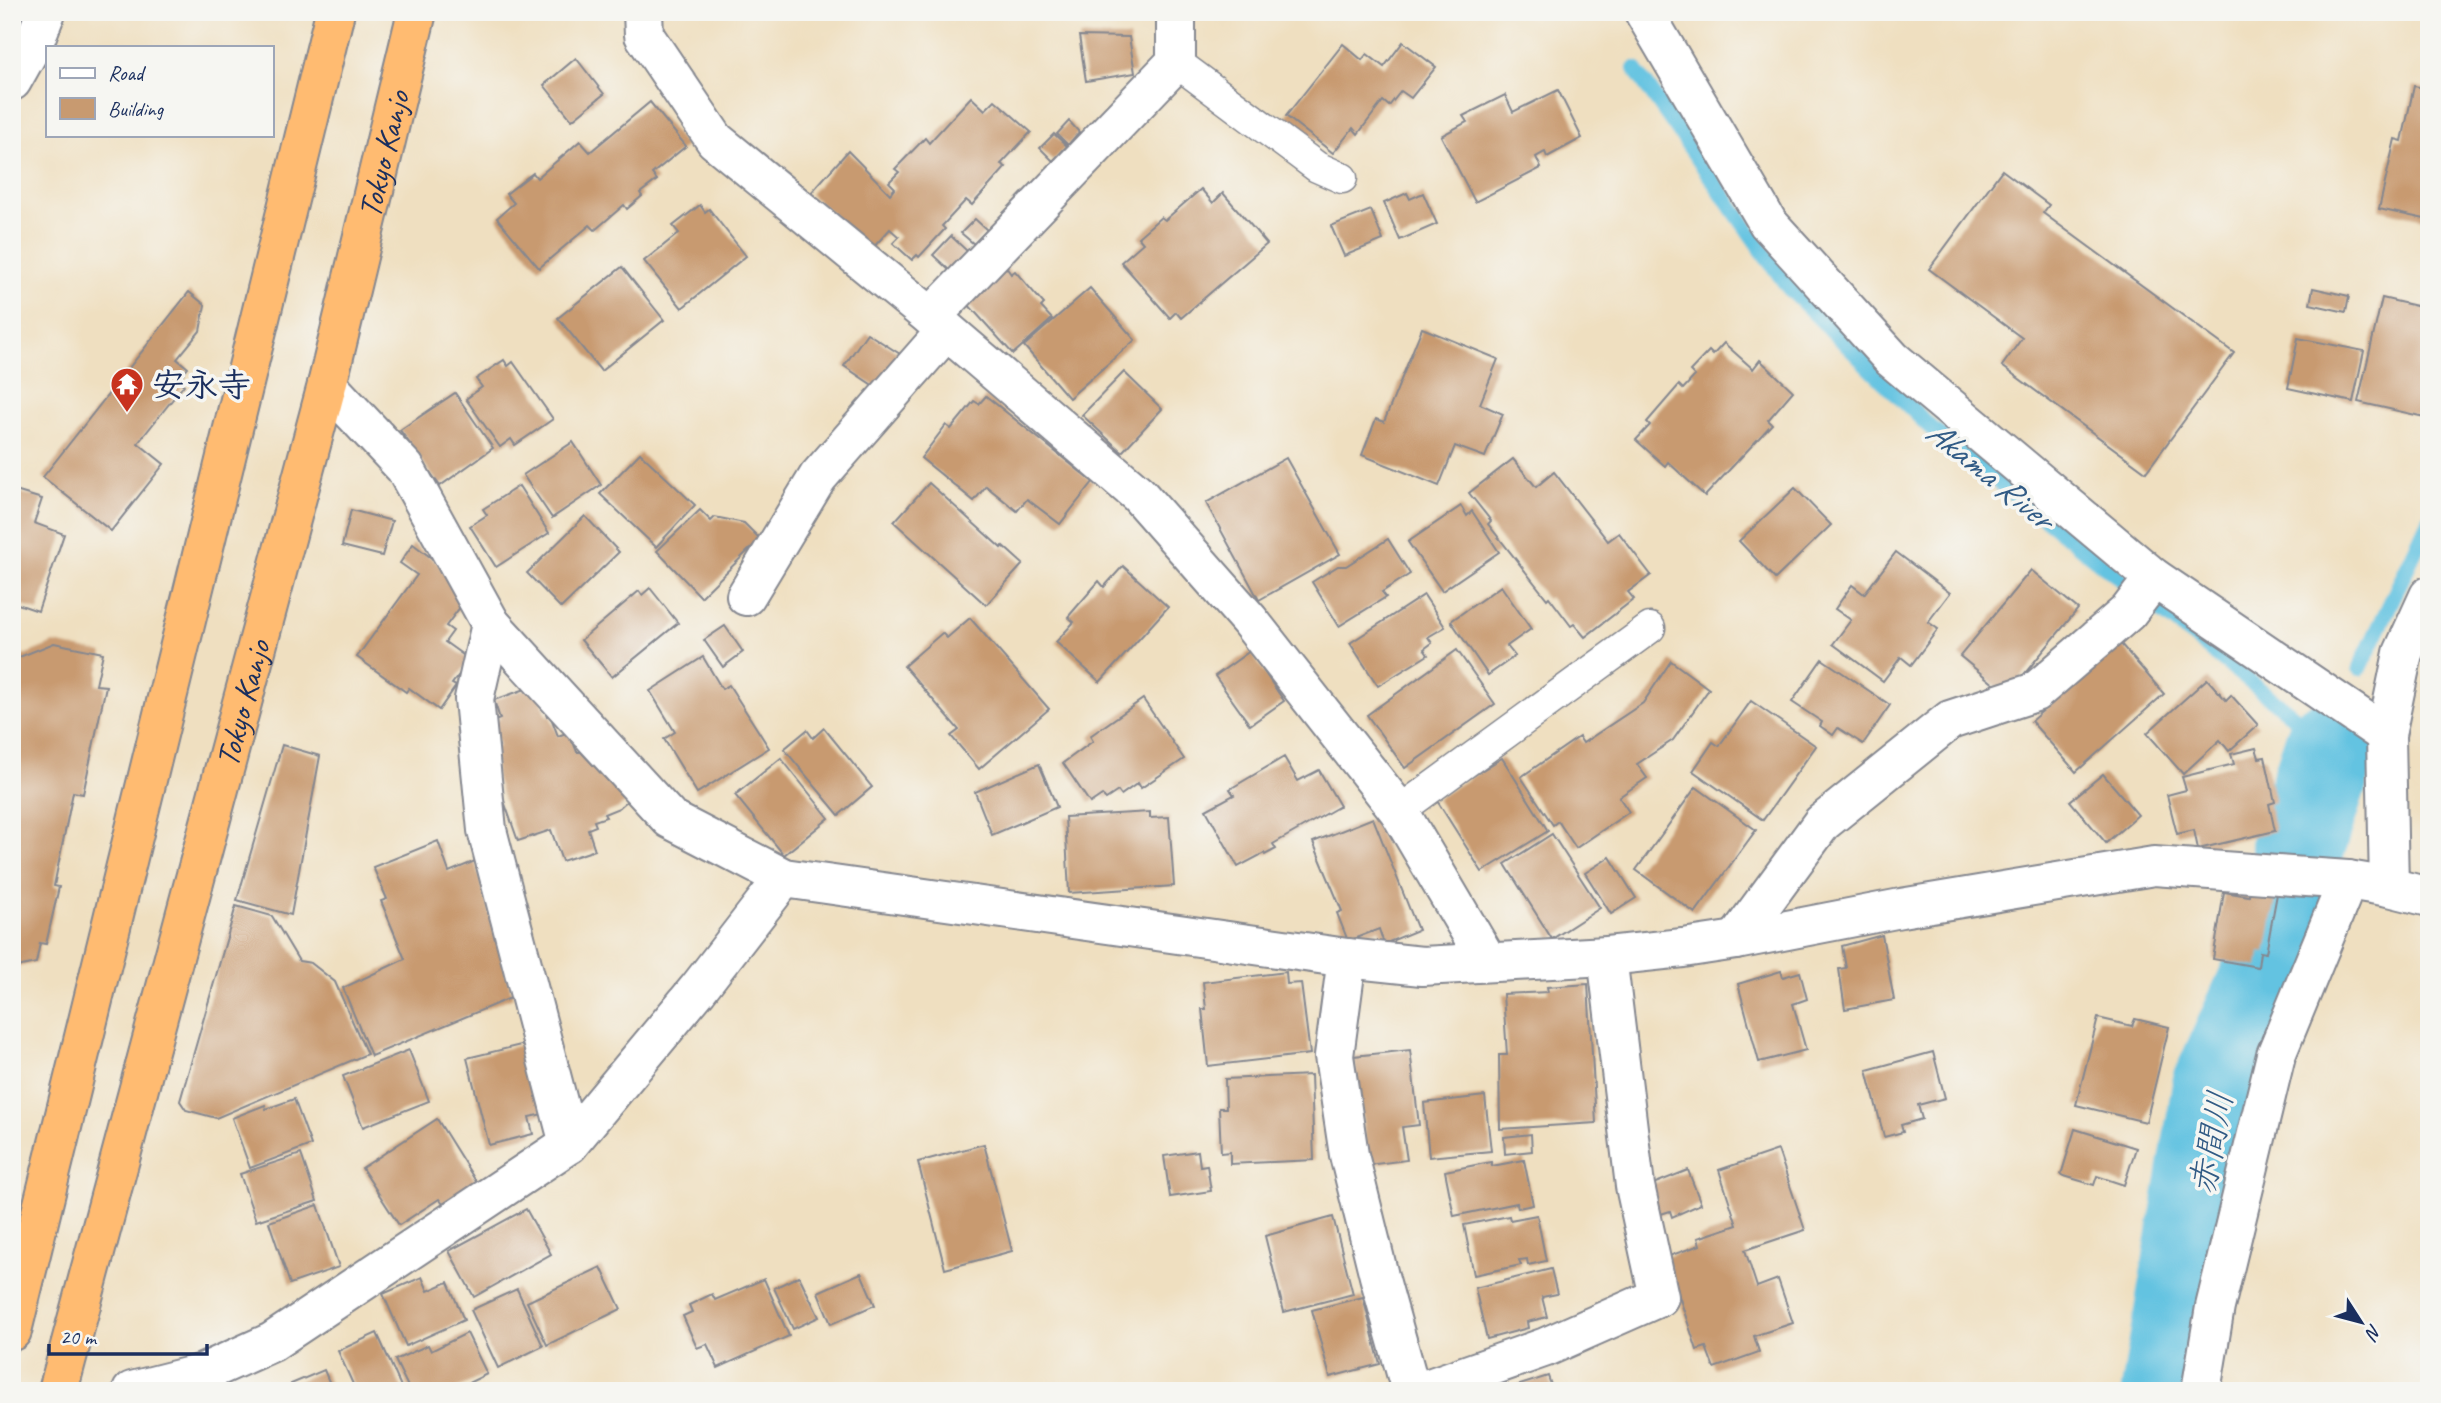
<svg xmlns="http://www.w3.org/2000/svg" width="2441" height="1403" viewBox="0 0 2441 1403" font-family="Caveat,'Klee One',sans-serif">
	<style>
		.lines { fill: none; stroke-linecap: round; stroke-linejoin: round }
		.stream { stroke: #63c3e1; stroke-width: 16 }
		.river { stroke: #63c3e1; stroke-width: 94 }
		.building { fill: #c89a70 }
		.lane-casing { stroke: #85878f; stroke-width: 33 }
		.street-casing { stroke: #85878f; stroke-width: 42 }
		.highway-casing { stroke: #85878f; stroke-width: 42 }
		.lane { stroke: #fff; stroke-width: 30 }
		.street { stroke: #fff; stroke-width: 38 }
		.highway { stroke: #ffbb71; stroke-width: 38 }
		.labels { text-anchor: middle; stroke-width: 7; stroke-linejoin: round; paint-order: stroke }
		.street-label { font-size: 33px; fill: #1b2f5e; stroke: #f6f6f2 }
		.poi-label { font-size: 33px; font-weight: bold; fill: #1b2f5e; stroke: #f6f6f2; text-anchor: start }
		.water-label { font-size: 35px; font-style: italic; fill: #315b85; stroke: #f6f6f2 }
	</style>
	<rect width="100%" height="100%" fill="#f6f6f2"/>
	<filter id="ink" filterUnits="userSpaceOnUse"><feTurbulence type="fractalNoise" baseFrequency=".0143" numOctaves="2"/><feDisplacementMap in="SourceGraphic" scale="14" xChannelSelector="R" yChannelSelector="G"/><feConvolveMatrix kernelMatrix="1 2 1 2 8 2 1 2 1" color-interpolation-filters="sRGB"/></filter>
	<filter id="wash" filterUnits="userSpaceOnUse"><feTurbulence type="fractalNoise" baseFrequency=".00686" numOctaves="4" result="noise"/><feDisplacementMap in="SourceGraphic" scale="28" xChannelSelector="R" yChannelSelector="G"/><feGaussianBlur stdDeviation="1.57" result="paint"/><feColorMatrix in="noise" values="0 0 0 0 0 0 0 0 0 0 0 0 0 0 0 0 0 1.4 0 .05"/><feComposite in="paint" operator="in"/></filter>
	<g filter="url(#wash)">
		<rect width="100%" height="100%" fill="#efdfc0"/>
		<g class="lines">
			<!-- stream -->
			<g class="stream">
				<path d="M 1635,69 L 1788,287 L 1930,427 L 2331,746"/>
				<path d="M 2360,668 L 2429,521"/>
			</g>
			<!-- river -->
			<g class="river">
				<path d="M 2298,847 L 2331,746"/>
				<path d="M 2168,1391 L 2219,1086 L 2282,944 L 2289,906"/>
			</g>
		</g>
		<g id="blocks">
			<!-- building -->
			<g class="building">
				<path d="M 1079,36 L 1129,37 L 1135,73 L 1086,81 Z"/>
				<path d="M 1403,42 L 1436,67 L 1411,98 L 1401,91 L 1389,106 L 1383,101 L 1358,134 L 1353,128 L 1333,153 L 1286,116 L 1343,44 L 1362,60 L 1367,54 L 1384,67 Z"/>
				<path d="M 576,58 L 604,94 L 572,120 L 544,85 Z"/>
				<path d="M 2414,86 L 2429,89 L 2429,220 L 2379,209 L 2395,139 L 2402,141 Z"/>
				<path d="M 1558,90 L 1582,138 L 1547,157 L 1545,152 L 1536,157 L 1541,168 L 1475,202 L 1441,136 L 1467,122 L 1463,116 L 1505,95 L 1513,112 Z"/>
				<path d="M 971,97 L 985,110 L 995,100 L 1031,132 L 1001,164 L 1006,167 L 972,205 L 966,200 L 942,226 L 945,229 L 919,257 L 917,255 L 912,260 L 893,243 L 899,237 L 890,229 L 871,250 L 810,194 L 848,151 L 890,194 L 895,188 L 889,182 L 899,172 L 895,169 L 925,138 L 929,143 Z"/>
				<path d="M 650,102 L 686,146 L 652,174 L 657,180 L 640,193 L 642,196 L 627,209 L 624,205 L 595,230 L 590,225 L 539,268 L 497,218 L 514,203 L 506,194 L 533,173 L 537,178 L 580,141 L 590,152 Z"/>
				<path d="M 1069,121 L 1079,132 L 1068,145 L 1057,134 Z"/>
				<path d="M 1054,134 L 1067,146 L 1053,161 L 1040,148 Z"/>
				<path d="M 2002,170 L 2049,205 L 2043,213 L 2234,353 L 2146,472 L 2002,366 L 2022,338 L 1929,269 Z"/>
				<path d="M 1201,189 L 1213,203 L 1223,193 L 1267,244 L 1181,318 L 1176,312 L 1170,318 L 1121,262 L 1143,243 L 1138,237 L 1161,217 L 1165,220 Z"/>
				<path d="M 1407,193 L 1410,199 L 1423,193 L 1437,224 L 1400,240 L 1384,203 Z"/>
				<path d="M 700,205 L 705,212 L 709,209 L 746,256 L 682,308 L 644,261 L 679,233 L 673,226 Z"/>
				<path d="M 1371,210 L 1383,240 L 1344,256 L 1331,226 Z"/>
				<path d="M 975,219 L 987,230 L 974,244 L 961,233 Z"/>
				<path d="M 951,236 L 967,251 L 949,270 L 933,255 Z"/>
				<path d="M 622,267 L 664,320 L 601,371 L 558,318 Z"/>
				<path d="M 1006,267 L 1011,274 L 1015,271 L 1044,304 L 1041,307 L 1052,319 L 1013,354 L 966,302 Z"/>
				<path d="M 1090,288 L 1135,340 L 1069,398 L 1024,346 Z"/>
				<path d="M 2313,288 L 2349,296 L 2346,312 L 2310,304 Z"/>
				<path d="M 189,292 L 205,305 L 200,331 L 177,359 L 188,368 L 178,380 L 184,385 L 138,443 L 164,464 L 111,531 L 43,477 Z"/>
				<path d="M 2382,298 L 2429,309 L 2429,418 L 2358,402 Z"/>
				<path d="M 1422,328 L 1498,359 L 1480,404 L 1503,414 L 1485,457 L 1455,446 L 1439,486 L 1362,455 L 1376,419 L 1384,422 Z"/>
				<path d="M 867,333 L 900,354 L 877,388 L 844,366 Z"/>
				<path d="M 2298,338 L 2364,351 L 2353,402 L 2288,388 Z"/>
				<path d="M 1724,343 L 1753,369 L 1760,360 L 1793,391 L 1768,420 L 1772,424 L 1705,496 L 1668,462 L 1665,466 L 1636,440 L 1650,425 L 1647,422 L 1679,385 L 1683,389 L 1695,376 L 1690,371 L 1709,351 L 1713,355 Z"/>
				<path d="M 504,360 L 508,366 L 513,362 L 553,419 L 515,445 L 511,439 L 500,447 L 466,399 L 482,387 L 476,379 Z"/>
				<path d="M 1124,372 L 1162,409 L 1122,452 L 1082,415 Z"/>
				<path d="M 455,393 L 493,448 L 440,486 L 400,430 Z"/>
				<path d="M 986,396 L 1093,482 L 1060,524 L 1027,499 L 1017,511 L 986,486 L 974,501 L 921,458 L 946,425 L 951,429 L 974,401 L 979,404 Z"/>
				<path d="M 573,442 L 601,485 L 552,518 L 523,475 Z"/>
				<path d="M 640,453 L 695,505 L 656,547 L 600,494 Z"/>
				<path d="M 1286,458 L 1340,554 L 1259,600 L 1206,503 Z"/>
				<path d="M 1513,459 L 1536,487 L 1554,472 L 1608,541 L 1619,533 L 1651,575 L 1628,592 L 1634,599 L 1585,637 L 1574,624 L 1571,626 L 1549,597 L 1547,599 L 1488,524 L 1491,521 L 1469,493 Z"/>
				<path d="M 929,483 L 1001,548 L 1003,546 L 1023,564 L 986,605 L 894,522 Z"/>
				<path d="M 519,486 L 549,533 L 496,567 L 470,526 L 487,515 L 483,509 Z"/>
				<path d="M 1795,488 L 1831,525 L 1775,579 L 1739,541 Z"/>
				<path d="M 12,490 L 42,499 L 34,523 L 64,534 L 38,611 L 12,602 Z"/>
				<path d="M 1461,506 L 1467,516 L 1472,511 L 1499,552 L 1442,591 L 1408,542 Z"/>
				<path d="M 351,510 L 392,521 L 382,556 L 342,546 Z"/>
				<path d="M 700,510 L 711,521 L 715,517 L 744,523 L 760,539 L 701,597 L 657,551 Z"/>
				<path d="M 585,516 L 619,552 L 561,608 L 527,573 Z"/>
				<path d="M 1388,539 L 1410,574 L 1382,592 L 1386,597 L 1339,626 L 1312,582 L 1338,566 L 1346,566 Z"/>
				<path d="M 413,544 L 438,563 L 463,603 L 446,626 L 453,631 L 445,642 L 470,660 L 452,684 L 456,686 L 439,710 L 409,688 L 406,692 L 357,657 L 417,575 L 400,563 Z"/>
				<path d="M 1896,552 L 1950,593 L 1928,622 L 1938,629 L 1911,665 L 1901,657 L 1883,681 L 1833,644 L 1851,620 L 1835,609 L 1852,585 L 1864,594 Z"/>
				<path d="M 1123,566 L 1168,607 L 1100,682 L 1056,642 L 1074,622 L 1068,617 L 1099,581 L 1104,587 Z"/>
				<path d="M 2031,570 L 2078,609 L 2007,695 L 1960,656 Z"/>
				<path d="M 1501,586 L 1531,629 L 1507,646 L 1515,656 L 1488,675 L 1451,621 Z"/>
				<path d="M 650,588 L 678,623 L 612,677 L 581,640 L 639,591 L 642,595 Z"/>
				<path d="M 1424,595 L 1445,627 L 1428,637 L 1432,643 L 1424,649 L 1428,655 L 1378,686 L 1350,643 Z"/>
				<path d="M 970,618 L 1049,709 L 979,769 L 951,736 L 959,730 L 904,666 L 942,633 L 947,638 Z"/>
				<path d="M 725,626 L 743,652 L 723,667 L 704,640 Z"/>
				<path d="M 54,643 L 103,653 L 96,685 L 106,686 L 83,794 L 73,792 L 54,886 L 59,887 L 46,944 L 40,943 L 36,963 L 12,968 L 12,660 Z"/>
				<path d="M 2120,643 L 2164,694 L 2076,772 L 2031,721 Z"/>
				<path d="M 1457,650 L 1495,704 L 1405,768 L 1367,715 Z"/>
				<path d="M 1250,651 L 1284,701 L 1250,725 L 1215,676 Z"/>
				<path d="M 703,657 L 722,689 L 729,685 L 769,748 L 697,793 L 664,739 L 675,732 L 650,691 Z"/>
				<path d="M 1822,659 L 1890,705 L 1863,744 L 1838,728 L 1833,735 L 1820,726 L 1822,722 L 1792,702 Z"/>
				<path d="M 1671,661 L 1709,689 L 1673,740 L 1637,764 L 1647,778 L 1619,797 L 1629,812 L 1576,848 L 1558,821 L 1553,825 L 1521,777 L 1579,737 L 1583,743 L 1643,703 Z"/>
				<path d="M 2207,679 L 2226,700 L 2231,695 L 2258,725 L 2229,751 L 2220,740 L 2183,774 L 2147,733 Z"/>
				<path d="M 537,685 L 547,716 L 550,715 L 558,736 L 569,732 L 577,752 L 581,752 L 627,801 L 619,808 L 604,814 L 606,817 L 594,821 L 596,826 L 588,829 L 595,850 L 562,861 L 551,830 L 518,841 L 496,778 L 493,748 L 499,746 L 490,723 L 500,719 L 494,700 Z"/>
				<path d="M 1143,699 L 1184,759 L 1141,788 L 1138,783 L 1121,795 L 1118,791 L 1106,799 L 1102,795 L 1090,803 L 1063,763 L 1093,741 L 1090,736 Z"/>
				<path d="M 1751,701 L 1816,746 L 1763,820 L 1693,771 L 1713,742 L 1719,746 Z"/>
				<path d="M 824,728 L 872,787 L 839,815 L 784,749 L 807,730 L 813,738 Z"/>
				<path d="M 282,745 L 320,756 L 291,915 L 237,900 Z"/>
				<path d="M 2256,748 L 2259,758 L 2265,757 L 2275,802 L 2269,804 L 2275,831 L 2198,849 L 2194,830 L 2177,834 L 2167,795 L 2186,790 L 2182,777 L 2234,764 L 2231,754 Z"/>
				<path d="M 1284,757 L 1298,781 L 1319,770 L 1340,806 L 1273,844 L 1276,849 L 1265,855 L 1264,853 L 1238,867 L 1206,810 L 1234,795 L 1230,789 Z"/>
				<path d="M 781,758 L 829,818 L 784,855 L 735,795 Z"/>
				<path d="M 1502,758 L 1548,831 L 1482,872 L 1436,799 Z"/>
				<path d="M 1039,764 L 1057,807 L 992,835 L 975,792 Z"/>
				<path d="M 2103,774 L 2138,815 L 2106,843 L 2070,801 Z"/>
				<path d="M 1696,787 L 1756,830 L 1695,913 L 1636,870 Z"/>
				<path d="M 1150,812 L 1150,818 L 1169,817 L 1174,886 L 1069,893 L 1065,817 Z"/>
				<path d="M 1373,818 L 1418,930 L 1384,944 L 1379,929 L 1348,941 L 1337,913 L 1342,911 L 1313,842 Z"/>
				<path d="M 1552,834 L 1600,908 L 1552,939 L 1505,864 Z"/>
				<path d="M 438,841 L 449,872 L 475,861 L 513,997 L 371,1056 L 343,988 L 405,959 L 381,901 L 387,899 L 373,867 Z"/>
				<path d="M 1610,857 L 1636,898 L 1611,914 L 1585,873 Z"/>
				<path d="M 2250,889 L 2277,894 L 2266,953 L 2260,952 L 2258,967 L 2213,959 L 2224,892 L 2249,896 Z"/>
				<path d="M 236,906 L 272,916 L 299,961 L 311,963 L 335,982 L 367,1054 L 216,1118 L 186,1110 L 180,1101 Z"/>
				<path d="M 1882,935 L 1894,1000 L 1845,1009 L 1839,969 L 1846,968 L 1842,946 Z"/>
				<path d="M 1781,971 L 1783,977 L 1800,972 L 1807,999 L 1793,1004 L 1806,1050 L 1759,1062 L 1738,984 Z"/>
				<path d="M 1286,972 L 1287,984 L 1301,983 L 1310,1054 L 1208,1066 L 1202,1009 L 1206,1009 L 1203,982 Z"/>
				<path d="M 1588,984 L 1596,1123 L 1500,1129 L 1499,1055 L 1507,1055 L 1503,994 L 1548,992 L 1547,987 Z"/>
				<path d="M 2098,1018 L 2132,1026 L 2135,1019 L 2169,1027 L 2146,1122 L 2076,1105 Z"/>
				<path d="M 525,1044 L 543,1114 L 529,1117 L 533,1134 L 489,1145 L 467,1058 Z"/>
				<path d="M 409,1050 L 429,1101 L 363,1127 L 343,1076 Z"/>
				<path d="M 1410,1050 L 1419,1125 L 1402,1127 L 1407,1160 L 1368,1165 L 1354,1056 Z"/>
				<path d="M 1933,1052 L 1945,1098 L 1918,1105 L 1922,1119 L 1901,1125 L 1903,1132 L 1884,1137 L 1867,1070 Z"/>
				<path d="M 1311,1075 L 1314,1160 L 1230,1164 L 1230,1152 L 1221,1153 L 1219,1108 L 1226,1108 L 1225,1079 Z"/>
				<path d="M 1485,1096 L 1491,1151 L 1429,1157 L 1424,1103 Z"/>
				<path d="M 294,1099 L 311,1145 L 250,1168 L 232,1118 L 265,1105 L 266,1109 Z"/>
				<path d="M 437,1119 L 477,1183 L 443,1204 L 439,1199 L 399,1225 L 362,1168 Z"/>
				<path d="M 2075,1129 L 2136,1148 L 2124,1185 L 2097,1176 L 2094,1185 L 2061,1175 Z"/>
				<path d="M 1531,1134 L 1532,1151 L 1505,1154 L 1504,1137 Z"/>
				<path d="M 984,1144 L 1012,1251 L 945,1269 L 918,1162 Z"/>
				<path d="M 1778,1150 L 1805,1230 L 1745,1250 L 1757,1287 L 1778,1279 L 1793,1323 L 1754,1336 L 1759,1352 L 1714,1368 L 1706,1347 L 1697,1350 L 1666,1257 L 1700,1245 L 1698,1238 L 1737,1225 L 1719,1170 Z"/>
				<path d="M 1198,1151 L 1200,1166 L 1207,1165 L 1211,1191 L 1170,1197 L 1164,1156 Z"/>
				<path d="M 301,1154 L 317,1201 L 256,1221 L 240,1174 Z"/>
				<path d="M 1524,1160 L 1533,1205 L 1518,1208 L 1517,1203 L 1454,1216 L 1445,1171 L 1491,1162 L 1492,1166 Z"/>
				<path d="M 1688,1170 L 1701,1204 L 1672,1217 L 1670,1211 L 1655,1216 L 1643,1188 Z"/>
				<path d="M 318,1205 L 339,1267 L 290,1284 L 269,1222 Z"/>
				<path d="M 526,1209 L 551,1254 L 474,1297 L 449,1251 Z"/>
				<path d="M 1537,1215 L 1546,1261 L 1528,1265 L 1527,1259 L 1519,1260 L 1521,1265 L 1474,1275 L 1464,1225 L 1509,1216 L 1510,1220 Z"/>
				<path d="M 1333,1217 L 1353,1294 L 1284,1312 L 1265,1236 Z"/>
				<path d="M 601,1267 L 621,1309 L 547,1345 L 527,1302 Z"/>
				<path d="M 1551,1269 L 1557,1294 L 1542,1297 L 1547,1317 L 1527,1322 L 1528,1328 L 1487,1339 L 1475,1288 Z"/>
				<path d="M 861,1273 L 875,1305 L 831,1324 L 818,1292 Z"/>
				<path d="M 799,1276 L 819,1317 L 793,1329 L 774,1288 Z"/>
				<path d="M 422,1277 L 428,1291 L 448,1282 L 464,1320 L 406,1346 L 383,1294 Z"/>
				<path d="M 764,1279 L 789,1336 L 718,1368 L 707,1344 L 697,1348 L 683,1316 L 692,1312 L 689,1305 L 712,1294 L 715,1300 Z"/>
				<path d="M 517,1289 L 543,1346 L 498,1368 L 471,1310 Z"/>
				<path d="M 1363,1297 L 1380,1364 L 1330,1377 L 1312,1310 Z"/>
				<path d="M 377,1333 L 403,1391 L 356,1391 L 338,1351 Z"/>
				<path d="M 467,1333 L 487,1374 L 452,1391 L 410,1391 L 395,1360 L 428,1345 L 431,1351 Z"/>
				<path d="M 324,1370 L 333,1391 L 294,1391 L 291,1384 Z"/>
				<path d="M 1548,1376 L 1553,1391 L 1504,1391 L 1504,1390 Z"/>
				<path d="M 1226,1384 L 1228,1391 L 1207,1391 L 1207,1390 Z"/>
			</g>
		</g>
	</g>
	<g filter="url(#ink)">
		<use href="#blocks" fill-opacity="0" stroke="#85878f" stroke-width="2"/>
		<g class="lines">
			<defs>
				<g id="lane">
					<path d="M 1176,62 L 1317,167 L 1342,178"/>
					<path d="M 1399,811 L 1650,628"/>
				</g>
				<g id="street">
					<path d="M 643,12 L 644,35 L 715,140 L 931,317 L 1138,494 L 1249,620 L 1399,811 L 1488,962"/>
					<path d="M 1644,12 L 1768,223 L 1892,359 L 2154,578 L 2386,735"/>
					<path d="M 12,81 L 35,40 L 46,12"/>
					<path d="M 931,317 L 1176,62 L 1176,12"/>
					<path d="M 327,385 L 405,468 L 491,624 L 670,819 L 784,878 L 1347,958 L 1422,966 L 1607,956 L 1683,948 L 1736,940 L 1901,908 L 2154,866 L 2348,880 L 2389,887 L 2429,897"/>
					<path d="M 746,596 L 818,477 L 946,331"/>
					<path d="M 491,624 L 474,699 L 487,830 L 569,1144"/>
					<path d="M 2389,887 L 2386,735 L 2403,653 L 2429,596"/>
					<path d="M 1736,940 L 1822,823 L 1950,720 L 2035,692 L 2128,612 L 2154,578"/>
					<path d="M 1347,958 L 1334,1056 L 1349,1155 L 1379,1276 L 1411,1391"/>
					<path d="M 132,1391 L 203,1373 L 272,1342 L 569,1144 L 698,989 L 784,878"/>
					<path d="M 1421,1391 L 1546,1347 L 1659,1297 L 1635,1186 L 1607,956"/>
					<path d="M 2201,1391 L 2215,1307 L 2276,1055 L 2348,880"/>
				</g>
				<g id="highway">
					<path d="M 12,1331 L 335,12"/>
					<path id="s1" d="M 58,1391 L 327,385 L 417,12"/>
				</g>
			</defs>
			<!-- lane casing -->
			<use href="#lane" class="lane-casing"/>
			<!-- street casing -->
			<use href="#street" class="street-casing"/>
			<!-- highway casing -->
			<use href="#highway" class="highway-casing"/>
			<!-- lane -->
			<use href="#lane" class="lane"/>
			<!-- street -->
			<use href="#street" class="street"/>
			<!-- highway -->
			<use href="#highway" class="highway"/>
		</g>
	</g>
	<!-- icons -->
	<defs>
		<symbol id="temple-pin" viewBox="-11 -11 22 30"><path d="M0 17L-7.5 6A9.5 9.5 0 1 1 7.5 6Z" fill="#c8321e" stroke="#f6f6f2"/><path d="M0-6L5-2H3V0L6.5 2.5H4V6H1.5V3h-3V6H-4V2.5H-6.5L-3 0V-2H-5Z" fill="#fff"/></symbol>
	</defs>
	<g fill-rule="evenodd">
		<use href="#temple-pin" x="108" y="365" width="38" height="52"/>
	</g>
	<g class="labels">
		<!-- street labels -->
		<g class="street-label">
			<text dy="12" stroke="none"><textPath href="#s1" startOffset="1279">Tokyo Kanjo</textPath></text>
			<text dy="12" stroke="none"><textPath href="#s1" startOffset="712">Tokyo Kanjo</textPath></text>
		</g>
		<!-- poi labels -->
		<g class="poi-label">
			<text x="152" y="396">安永寺</text>
		</g>
		<!-- water labels -->
		<g class="water-label">
			<text transform="translate(1990 474) rotate(39)" y="12">Akama River</text>
			<text transform="translate(2211 1143) rotate(-79)" y="12">赤間川</text>
		</g>
	</g>
	<!-- margin -->
	<rect width="2441" height="1403" fill="none" stroke="#f6f6f2" stroke-width="42"/>
	<!-- legend -->
	<rect x="46" y="46" width="228" height="91" fill="#f6f6f2" stroke="#9ea6b7" stroke-width="2"/>
	<rect x="60" y="68" width="35" height="10" fill="#ffffff" stroke="#9ea6b7" stroke-width="2"/>
	<text x="108" y="80" font-size="21" fill="#1b2f5e">Road</text>
	<rect x="60" y="98" width="35" height="21" fill="#c89a70" stroke="#9ea6b7" stroke-width="2"/>
	<text x="108" y="116" font-size="21" fill="#1b2f5e">Building</text>
	<!-- north arrow -->
	<g transform="translate(2361 1322) rotate(126)" stroke="#f6f6f2" stroke-width="5" paint-order="stroke">
	<path d="M0-5L12 26L0 18L-12 26Z" fill="#1b2f5e"/>
	<text y="-10" font-size="19" font-weight="bold" text-anchor="middle" fill="#1b2f5e">N</text>
	</g>
	<!-- scale -->
	<path d="M49 1344v10h158v-10" fill="none" stroke="#1b2f5e" stroke-width="3.5"/>
	<text x="60" y="1344" font-size="21" fill="#1b2f5e" stroke="#f6f6f2" stroke-width="5" paint-order="stroke">20 m</text>
</svg>
